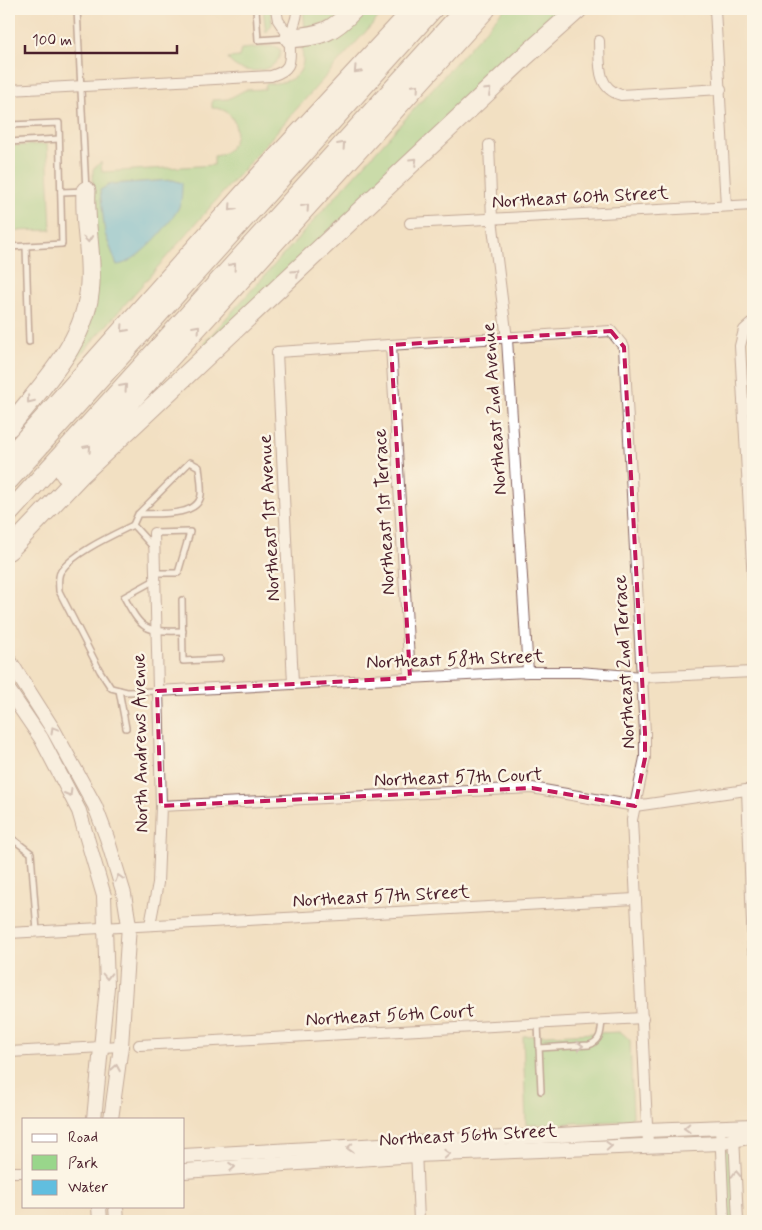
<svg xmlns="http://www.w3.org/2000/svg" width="762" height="1230" viewBox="0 0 762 1230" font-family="Mynerve,sans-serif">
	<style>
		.green { fill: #99d68b; stroke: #727a5b; fill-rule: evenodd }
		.water { fill: #61bedf; stroke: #566e85 }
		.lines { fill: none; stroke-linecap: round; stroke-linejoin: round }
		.lane-casing { stroke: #856360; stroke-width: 8 }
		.street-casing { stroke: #856360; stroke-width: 12 }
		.secondary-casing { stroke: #856360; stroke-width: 16 }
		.highway-casing { stroke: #856360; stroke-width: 21 }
		.lane { stroke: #fff; stroke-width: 5 }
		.street { stroke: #fff; stroke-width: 10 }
		.secondary { stroke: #fff; stroke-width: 14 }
		.highway { stroke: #fff; stroke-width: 19 }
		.oneway { stroke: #ae9aa0 }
		.marked { fill: none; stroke: #c2185b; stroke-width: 4; stroke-dasharray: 10 6; stroke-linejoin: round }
		.labels { text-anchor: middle; stroke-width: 5; stroke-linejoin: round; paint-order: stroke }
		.street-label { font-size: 19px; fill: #4a1f2b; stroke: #fcf5e5 }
	</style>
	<rect width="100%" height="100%" fill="#fcf5e5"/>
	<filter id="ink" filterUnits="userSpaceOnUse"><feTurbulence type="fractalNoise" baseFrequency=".02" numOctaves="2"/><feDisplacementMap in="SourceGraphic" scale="10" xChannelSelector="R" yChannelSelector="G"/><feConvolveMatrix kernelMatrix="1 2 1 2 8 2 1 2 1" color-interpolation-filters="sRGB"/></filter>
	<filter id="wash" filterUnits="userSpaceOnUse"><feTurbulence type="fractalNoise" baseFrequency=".0096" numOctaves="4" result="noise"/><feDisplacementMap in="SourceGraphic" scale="20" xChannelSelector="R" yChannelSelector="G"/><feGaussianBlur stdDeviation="1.12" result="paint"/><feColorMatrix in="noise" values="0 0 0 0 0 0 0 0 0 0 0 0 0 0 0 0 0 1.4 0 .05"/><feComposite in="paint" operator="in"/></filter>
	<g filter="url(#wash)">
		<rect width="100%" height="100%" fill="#f2e0c2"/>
		<!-- green -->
		<g class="green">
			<path d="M 263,9 L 271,9 L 272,24 L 266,33 Z"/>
			<path d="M 303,9 L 346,9 L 334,21 L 305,28 Z"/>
			<path d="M 362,9 L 386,9 C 272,135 161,264 48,392 L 74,352 L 93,197 L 93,169 L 101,162 L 102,172 L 214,165 L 214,156 C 244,153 243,107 212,108 L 212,100 L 228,99 L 245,90 L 265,89 L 266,84 C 282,83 302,81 303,60 C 303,54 301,50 303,44 ZM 173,180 L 182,183 L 117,265 L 105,234 L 101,190 L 111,184 Z"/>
			<path d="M 504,9 L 563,9 L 208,347 L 204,343 Z"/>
			<path d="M 274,46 L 280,49 C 283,74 237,78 228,58 L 239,57 L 241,49 Z"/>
			<path d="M 47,144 L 51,230 L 9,231 L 9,146 Z"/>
			<path d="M 621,1032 L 630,1040 L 633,1117 L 625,1121 L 526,1125 L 523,1036 Z"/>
			<path d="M 723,1150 L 731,1150 L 735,1221 L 727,1221 Z"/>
		</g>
		<!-- water -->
		<path class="water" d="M 173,180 L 182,183 C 182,192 182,201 178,209 C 168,227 136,264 117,265 L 105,234 L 100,190 L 111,184 Z"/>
	</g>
	<g filter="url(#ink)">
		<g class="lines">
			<defs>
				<g id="lane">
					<path d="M 256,9 L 258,40 L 287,38"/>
					<path d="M 9,125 L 59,123 L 62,244 L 9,247"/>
					<path d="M 9,142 L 59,139"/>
					<path d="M 61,192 L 86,191 L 77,9"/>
					<path d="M 26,246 L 29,342"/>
					<path d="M 133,525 L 138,514 L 190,462 L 199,467 C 200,476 202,487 201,495 C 198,518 154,513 138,514"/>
					<path d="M 154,533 L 190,532 L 178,573 L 155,573"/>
					<path d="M 153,547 L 133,525 C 113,535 73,553 61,571 C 57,577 59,585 59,591 L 100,671 L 111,688 L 127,692 L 157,691"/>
					<path d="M 155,580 L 124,597 C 142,630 144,632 183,631"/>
					<path d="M 182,600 L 183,661 L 220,659"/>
					<path d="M 119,690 L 126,728"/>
					<path d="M 9,836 L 31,853 L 37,931"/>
					<path d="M 538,1024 L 541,1091"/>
					<path d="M 539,1048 L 589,1045 C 601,1041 601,1032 602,1020"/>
				</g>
				<g id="street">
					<path d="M 276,9 L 278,20 L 290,38"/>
					<path d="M 715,9 L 726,206"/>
					<path d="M 599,41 C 600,63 596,88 621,95 L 721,89"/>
					<path d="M 9,90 L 271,76 C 295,69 289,59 290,39 C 291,28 298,20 297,9"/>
					<path d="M 489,145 L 492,219 L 507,339 L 528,672"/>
					<path d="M 410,223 L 753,205"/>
					<path d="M 753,322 L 744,330 L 740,346 L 753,582"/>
					<path d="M 391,345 L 410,678"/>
					<path d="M 293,683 L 277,352 L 611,331 L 624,347 L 645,733 L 645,758 L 632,820 L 648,1144"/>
					<path d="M 157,691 L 528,672 L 579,672 L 642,677 L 753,672"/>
					<path d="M 747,790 L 753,950"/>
					<path d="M 161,806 L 532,788 L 635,806 L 753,789"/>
					<path d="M 150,925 L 158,883 L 161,806 L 154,533"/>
					<path d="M 9,933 L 635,899"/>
					<path d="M 139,1045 L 643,1018"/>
					<path d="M 9,1052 L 121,1046"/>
					<path d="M 720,1127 L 724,1221"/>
					<path d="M 734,1135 L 738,1221"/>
					<path d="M 416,1150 L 419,1221"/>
					<path d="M 9,1172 L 24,1172"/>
				</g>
				<g id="secondary">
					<path d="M 9,660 L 54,731 L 95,806 L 107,838 L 124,894 L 129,925 L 121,1046 L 111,1119"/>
					<path d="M 9,691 L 41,738 L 79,811 L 104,896 L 107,987 L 94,1119"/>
					<path d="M 184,1156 L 647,1130 L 753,1126"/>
					<path d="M 184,1171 L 416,1155 L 720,1143 L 753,1136"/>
					<path d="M 99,1206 L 100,1221"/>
					<path d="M 116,1206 L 117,1221"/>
				</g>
				<g id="highway">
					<path d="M 290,38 C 321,36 333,32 354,9"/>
					<path d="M 9,427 C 43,384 88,341 90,283 C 92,252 84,222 86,191"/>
					<path d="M 9,457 L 264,171 L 414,9"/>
					<path d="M 65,474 L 486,9"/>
					<path d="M 9,480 L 433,9"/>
					<path d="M 9,513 L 465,9"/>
					<path d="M 9,550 L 81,474 L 523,58 L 578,9"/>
				</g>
			</defs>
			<!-- lane casing -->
			<use href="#lane" class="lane-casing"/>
			<!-- street casing -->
			<use href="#street" class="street-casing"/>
			<!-- secondary casing -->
			<use href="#secondary" class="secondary-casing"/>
			<!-- highway casing -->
			<use href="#highway" class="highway-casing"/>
			<!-- lane -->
			<use href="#lane" class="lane"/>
			<!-- street -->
			<use href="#street" class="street"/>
			<!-- secondary -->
			<use href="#secondary" class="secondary"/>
			<!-- highway -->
			<use href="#highway" class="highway"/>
		</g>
		<!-- one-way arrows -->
		<defs><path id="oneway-chevron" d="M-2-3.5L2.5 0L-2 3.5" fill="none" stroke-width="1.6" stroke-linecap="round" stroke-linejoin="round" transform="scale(1.25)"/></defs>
		<g class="oneway">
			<use href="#oneway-chevron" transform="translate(357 70) rotate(133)"/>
			<use href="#oneway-chevron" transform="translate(416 87) rotate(-48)"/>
			<use href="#oneway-chevron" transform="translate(488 91) rotate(-43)"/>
			<use href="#oneway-chevron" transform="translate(342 145) rotate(-48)"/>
			<use href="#oneway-chevron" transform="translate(414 161) rotate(-44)"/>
			<use href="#oneway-chevron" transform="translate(306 207) rotate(-48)"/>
			<use href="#oneway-chevron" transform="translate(232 208) rotate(132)"/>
			<use href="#oneway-chevron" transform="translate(88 239) rotate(85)"/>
			<use href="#oneway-chevron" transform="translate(233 266) rotate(-48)"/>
			<use href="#oneway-chevron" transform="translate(296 273) rotate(-43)"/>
			<use href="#oneway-chevron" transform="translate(197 328) rotate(-48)"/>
			<use href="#oneway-chevron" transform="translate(124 329) rotate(132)"/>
			<use href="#oneway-chevron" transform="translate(124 387) rotate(-48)"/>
			<use href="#oneway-chevron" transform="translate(30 400) rotate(129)"/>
			<use href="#oneway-chevron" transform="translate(88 448) rotate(-48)"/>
			<use href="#oneway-chevron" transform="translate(54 730) rotate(-121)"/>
			<use href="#oneway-chevron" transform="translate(69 793) rotate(60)"/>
			<use href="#oneway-chevron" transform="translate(119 878) rotate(-106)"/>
			<use href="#oneway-chevron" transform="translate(107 976) rotate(88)"/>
			<use href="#oneway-chevron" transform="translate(580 1046) rotate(-3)"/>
			<use href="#oneway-chevron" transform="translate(116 1068) rotate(-80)"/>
			<use href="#oneway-chevron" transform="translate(687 1128) rotate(178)"/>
			<use href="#oneway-chevron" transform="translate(609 1146) rotate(-3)"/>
			<use href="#oneway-chevron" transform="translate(350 1148) rotate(177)"/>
			<use href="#oneway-chevron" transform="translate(447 1154) rotate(-3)"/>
			<use href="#oneway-chevron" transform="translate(232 1167) rotate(-4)"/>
			<use href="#oneway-chevron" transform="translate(736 1174) rotate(-93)"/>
		</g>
	</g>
	<!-- marked area -->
	<path d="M0 0H762V1230H0ZM 611,331 L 624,347 L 645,733 L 645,758 L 635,806 L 532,788 L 161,806 L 157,691 L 410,678 L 391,345 Z" fill="#f2e0c2" fill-opacity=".55" fill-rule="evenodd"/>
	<path class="marked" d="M 611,331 L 624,347 L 645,733 L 645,758 L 635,806 L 532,788 L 161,806 L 157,691 L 410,678 L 391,345 Z"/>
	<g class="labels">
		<!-- street labels -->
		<g class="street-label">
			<text transform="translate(580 196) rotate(-3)" y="7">Northeast 60th Street</text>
			<text transform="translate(493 409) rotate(-94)" y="7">Northeast 2nd Avenue</text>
			<text transform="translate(383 512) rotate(-93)" y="7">Northeast 1st Terrace</text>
			<text transform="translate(268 518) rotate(-93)" y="7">Northeast 1st Avenue</text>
			<text transform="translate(455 658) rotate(-2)" y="7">Northeast 58th Street</text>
			<text transform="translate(623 662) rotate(-93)" y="7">Northeast 2nd Terrace</text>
			<text transform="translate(139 743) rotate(-91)" y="7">North Andrews Avenue</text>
			<text transform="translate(458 776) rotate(-2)" y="7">Northeast 57th Court</text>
			<text transform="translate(381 895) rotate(-3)" y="7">Northeast 57th Street</text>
			<text transform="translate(390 1014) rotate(-3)" y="7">Northeast 56th Court</text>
			<text transform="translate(468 1134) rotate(-3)" y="7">Northeast 56th Street</text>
		</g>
	</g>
	<!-- margin -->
	<rect width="762" height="1230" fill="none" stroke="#fcf5e5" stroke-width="30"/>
	<!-- legend -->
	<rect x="22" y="1118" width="162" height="90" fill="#fcf5e5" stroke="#b59f9b"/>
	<rect x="32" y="1134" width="25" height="8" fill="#ffffff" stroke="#b59f9b"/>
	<text x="68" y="1142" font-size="15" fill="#4a1f2b">Road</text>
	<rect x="32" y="1155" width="25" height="15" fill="#99d68b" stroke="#b59f9b"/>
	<text x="68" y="1168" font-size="15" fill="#4a1f2b">Park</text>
	<rect x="32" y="1180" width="25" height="15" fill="#61bedf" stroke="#b59f9b"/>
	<text x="68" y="1192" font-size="15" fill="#4a1f2b">Water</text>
	<!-- scale -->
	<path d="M25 45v8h152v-8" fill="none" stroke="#4a1f2b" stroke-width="2.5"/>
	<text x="32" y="45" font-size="15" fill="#4a1f2b" stroke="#fcf5e5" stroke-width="4" paint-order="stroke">100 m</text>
</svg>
